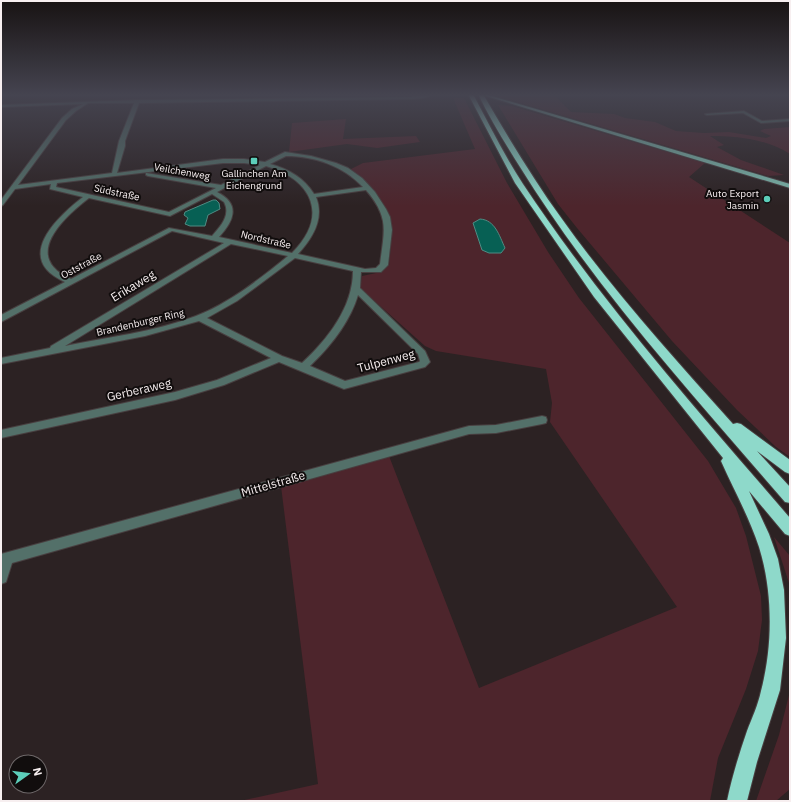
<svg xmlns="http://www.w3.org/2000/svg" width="791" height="802" viewBox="0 0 791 802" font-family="'IBM Plex Sans',sans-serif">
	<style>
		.green { fill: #4d252c }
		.water { fill: #076054; stroke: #4f8b83 }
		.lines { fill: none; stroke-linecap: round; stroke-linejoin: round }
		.minor-casing { stroke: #483f40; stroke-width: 2 }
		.major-casing { stroke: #483f40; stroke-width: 2 }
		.highway-casing { stroke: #483f40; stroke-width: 2 }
		.minor { fill: #537069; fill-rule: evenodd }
		.major { fill: #7ebbae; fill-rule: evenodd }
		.highway { fill: #8ed9ca; fill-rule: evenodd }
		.poi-dot { fill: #5cceba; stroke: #110d0d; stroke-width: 1.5 }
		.labels { text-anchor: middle; stroke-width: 4; stroke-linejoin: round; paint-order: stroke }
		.far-street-label { font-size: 10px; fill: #f7eff0; stroke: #110d0d }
		.far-poi-label { font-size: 10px; fill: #f7eff0; stroke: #110d0d }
		.street-label { font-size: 12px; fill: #f7eff0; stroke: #110d0d }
	</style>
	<rect width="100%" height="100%" fill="#2c2223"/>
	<!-- green -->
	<g class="green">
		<path d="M 490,94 L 553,94 L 571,112 L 614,114 L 625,118 L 655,122 L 676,131 L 704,133 L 729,132 L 766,138 L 771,136 L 760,131 L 764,129 L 790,127 L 790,154 C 766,139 738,136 710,136 L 724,145 L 717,147 L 741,160 L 784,175 L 768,176 Z"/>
		<path d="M 453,98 L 464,98 L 507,183 L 548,252 L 579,298 L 708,461 L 736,508 L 746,536 L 761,596 L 762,620 L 758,651 L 746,689 L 718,758 L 710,801 L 240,801 L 318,784 L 281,486 L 389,456 L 479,688 L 677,607 L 550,422 L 552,403 L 546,369 L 436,351 L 425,346 L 360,288 L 362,276 L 381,272 L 389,265 C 395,214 389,202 349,170 L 363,163 L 475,149 Z"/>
		<path d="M 498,105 L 512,106 L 705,163 L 689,177 L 790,243 L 790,457 L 776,447 L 737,410 L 672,341 L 577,228 L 558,204 Z"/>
		<path d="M 346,119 L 343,139 L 416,136 L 420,142 L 377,148 L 347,144 L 289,152 L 292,123 Z"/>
		<path d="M 774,537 L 790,556 L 790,586 Z"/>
		<path d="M 790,691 L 790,789 L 776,801 L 756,801 L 779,735 Z"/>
	</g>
	<!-- water -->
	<g class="water">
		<path d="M 213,200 L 216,200 L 219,203 L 220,209 L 208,215 L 205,226 L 190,226 L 185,224 L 188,218 L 184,215 L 185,212 Z"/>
		<path d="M 480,219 C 495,220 499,235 505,248 L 501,253 L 489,253 L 482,250 L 473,223 Z"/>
	</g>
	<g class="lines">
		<defs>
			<g id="minor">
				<path d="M 430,94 L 436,94 L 423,98 L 412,99 L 139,103 L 125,141 L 125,146 L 117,173 L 223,159 L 244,159 L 265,162 L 285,152 L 311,156 L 336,163 L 348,168 L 362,178 L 375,192 L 386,209 L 390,217 L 392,230 L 388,265 L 381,272 L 361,272 L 360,288 L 425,351 L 430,362 L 425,367 L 344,389 L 279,362 L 224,385 L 175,400 L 1,438 L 1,430 L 175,392 L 217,380 L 271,358 L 199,321 L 145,336 L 1,364 L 1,358 L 50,348 L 51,346 L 224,243 L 172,231 L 1,322 L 1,315 L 65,282 C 13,259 56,218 83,197 L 50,189 L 51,184 L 15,189 L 3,205 L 1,206 L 1,200 L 62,118 L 72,109 L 83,104 L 1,107 L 1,105 L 137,100 L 412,97 ZM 88,103 L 134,103 L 119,141 L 112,173 L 18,185 L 66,120 L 76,111 ZM 286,156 C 315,156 343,166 363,187 L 314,194 C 304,178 289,169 270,164 ZM 223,163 L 244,163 L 260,165 L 221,185 L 146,173 L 146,175 L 148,176 L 216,188 L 169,212 L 56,187 L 57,183 ZM 266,166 C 313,180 329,216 292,253 L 219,237 C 234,221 241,204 217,192 ZM 366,190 C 390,218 384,231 380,264 L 376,268 L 365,269 L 298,254 C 312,239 325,219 316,197 ZM 212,194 L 224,202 C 231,215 221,226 212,236 L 169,228 L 71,279 C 21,257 63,218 89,198 L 170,216 ZM 231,244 L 288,256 C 260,279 229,303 196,316 C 154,332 108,337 65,346 ZM 295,258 L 353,271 C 353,307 328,339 302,363 L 282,356 L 207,318 L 237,301 ZM 358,295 L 418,354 L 420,361 L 419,362 L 345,381 L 310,366 C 330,347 350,322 358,295 Z"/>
				<path d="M 744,111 L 762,121 L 790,119 L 790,121 L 761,123 L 743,113 L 707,115 L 705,114 Z"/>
				<path d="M 542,416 L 546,417 L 547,420 L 546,423 L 542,424 L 496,433 L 469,434 L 12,563 L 6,582 L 1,584 L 1,554 L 469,426 L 496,425 Z"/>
			</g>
			<path id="major" d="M 479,94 L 485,94 L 790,184 L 790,188 Z"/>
			<g id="highway">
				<path d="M 468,94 L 473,94 C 489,124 504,155 523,184 C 602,303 697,410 790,518 L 790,536 L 785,534 L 749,491 L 769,534 L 778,559 L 784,590 L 786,638 L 780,690 L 757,762 L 747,801 L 727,801 C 732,777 739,754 747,731 C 752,718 758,705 761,691 C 773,645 773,592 759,547 C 749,517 734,490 721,461 L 723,458 L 594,297 L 515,183 Z"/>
				<path d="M 478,94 L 483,94 C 508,137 533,179 562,219 C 614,292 674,358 733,424 L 737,423 L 741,424 L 790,460 L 790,474 L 785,472 L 757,451 L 790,487 L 790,503 L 785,502 C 692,394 595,288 520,167 C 505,143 490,119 478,94 Z"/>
			</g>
		</defs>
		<!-- minor casing -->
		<use href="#minor" class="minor-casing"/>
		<!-- major casing -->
		<use href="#major" class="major-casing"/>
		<!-- highway casing -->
		<use href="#highway" class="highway-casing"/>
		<!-- minor -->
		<use href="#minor" class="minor"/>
		<!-- major -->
		<use href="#major" class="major"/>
		<!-- highway -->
		<use href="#highway" class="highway"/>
	</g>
	<!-- sky -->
	<linearGradient id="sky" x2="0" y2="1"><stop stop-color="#181313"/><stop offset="0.46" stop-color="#454450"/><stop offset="1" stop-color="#454450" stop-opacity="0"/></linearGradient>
	<rect width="791" height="206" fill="url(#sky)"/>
	<!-- markers -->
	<g class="poi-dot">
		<rect x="250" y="157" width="8" height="8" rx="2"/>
		<circle cx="767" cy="199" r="4"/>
	</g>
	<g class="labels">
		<!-- far-street labels -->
		<g class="far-street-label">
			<text transform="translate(182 171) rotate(10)" y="4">Veilchenweg</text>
			<text transform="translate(117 192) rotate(12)" y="4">Südstraße</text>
			<text transform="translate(266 239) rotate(13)" y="4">Nordstraße</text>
			<text transform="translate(81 265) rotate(-28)" y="4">Oststraße</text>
			<text transform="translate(140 322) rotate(-13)" y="4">Brandenburger Ring</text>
		</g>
		<!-- far-poi labels -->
		<g class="far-poi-label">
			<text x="254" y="177">Gallinchen Am<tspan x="254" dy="12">Eichengrund</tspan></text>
			<text x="759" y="197" text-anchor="end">Auto Export<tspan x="759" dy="12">Jasmin</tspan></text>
		</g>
		<!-- street labels -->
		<g class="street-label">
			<text transform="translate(133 286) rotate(-31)" y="4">Erikaweg</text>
			<text transform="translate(386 361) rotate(-15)" y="4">Tulpenweg</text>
			<text transform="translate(139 390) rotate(-13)" y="4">Gerberaweg</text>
			<text transform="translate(273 484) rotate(-16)" y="4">Mittelstraße</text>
		</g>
	</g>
	<!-- border -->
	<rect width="791" height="802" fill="none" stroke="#f7eff0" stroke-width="4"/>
	<!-- north arrow -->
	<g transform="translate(28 774) rotate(76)"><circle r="19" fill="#110d0d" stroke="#6d6768"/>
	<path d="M0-3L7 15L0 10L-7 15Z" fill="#5cceba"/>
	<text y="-6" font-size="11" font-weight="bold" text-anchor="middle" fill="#f7eff0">N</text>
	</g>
</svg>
